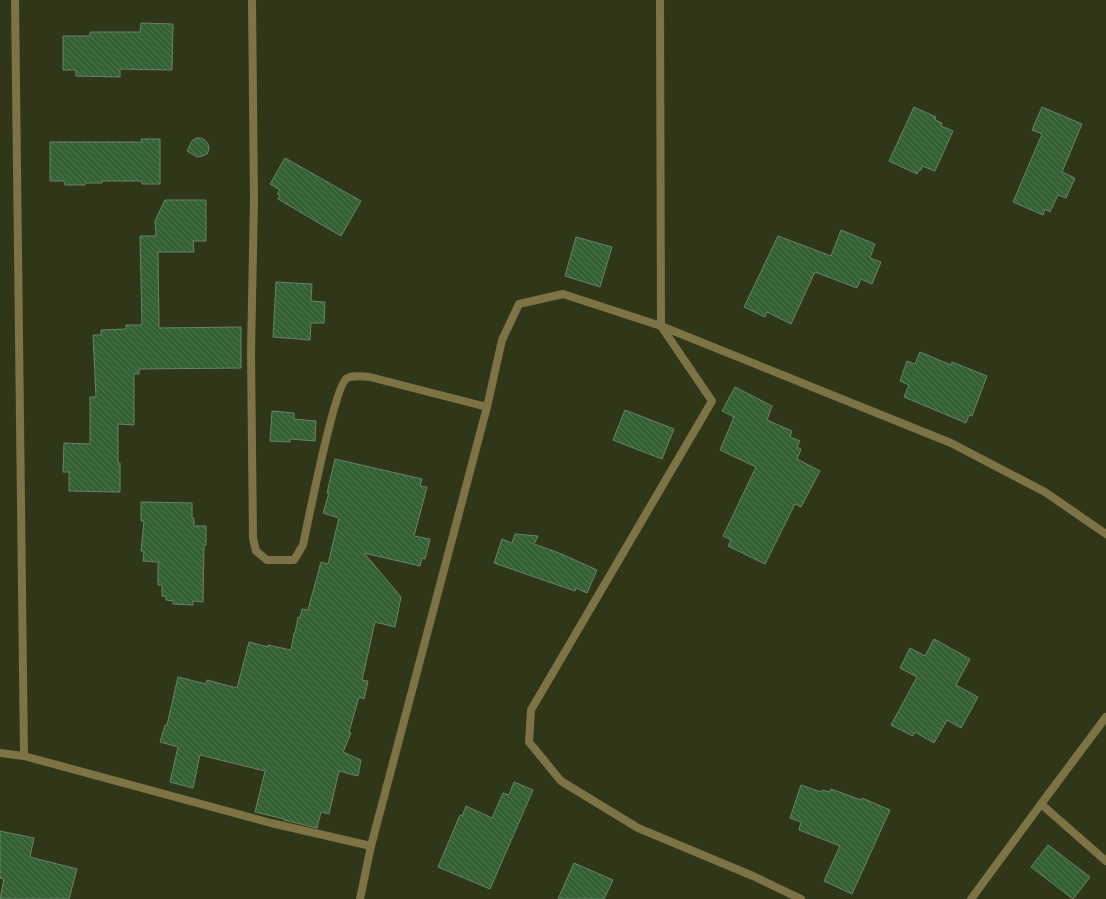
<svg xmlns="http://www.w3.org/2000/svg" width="1106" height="899" viewBox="0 0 1106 899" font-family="Overpass,sans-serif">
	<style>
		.building { fill: url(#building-back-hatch); stroke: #6a8369 }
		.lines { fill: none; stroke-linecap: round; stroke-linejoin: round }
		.minor { stroke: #7e7344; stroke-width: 8 }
	</style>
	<defs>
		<pattern id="building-back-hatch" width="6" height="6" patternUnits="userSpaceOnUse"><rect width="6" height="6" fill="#336133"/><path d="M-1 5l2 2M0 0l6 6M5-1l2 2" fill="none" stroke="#50774f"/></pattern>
	</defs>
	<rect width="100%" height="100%" fill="#303719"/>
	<!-- building -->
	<g class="building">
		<path d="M 141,23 L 173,24 L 172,70 L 120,69 L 120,77 L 76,76 L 76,70 L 63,70 L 63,36 L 90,36 L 90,32 L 140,32 Z"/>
		<path d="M 914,107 L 936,117 L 935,120 L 942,123 L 941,126 L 953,131 L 935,171 L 922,166 L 921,170 L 919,170 L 917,174 L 889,161 Z"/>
		<path d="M 1042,107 L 1082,124 L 1062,172 L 1075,178 L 1066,198 L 1058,195 L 1050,212 L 1045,209 L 1043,215 L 1013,202 L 1042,134 L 1032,130 Z"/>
		<path d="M 196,138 L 201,138 L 205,140 L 208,144 L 209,149 L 207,154 L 202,156 L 197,157 L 187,151 L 192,141 Z"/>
		<path d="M 141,139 L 160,139 L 160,184 L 142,184 L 142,181 L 102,181 L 102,183 L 85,183 L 85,185 L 65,185 L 64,181 L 50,181 L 50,142 L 142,142 Z"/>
		<path d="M 285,158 L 361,201 L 341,236 L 278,199 L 280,195 L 277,194 L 280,190 L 270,184 Z"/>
		<path d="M 165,200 L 206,200 L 206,241 L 193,241 L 194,252 L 158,252 L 159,328 L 241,327 L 241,368 L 139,369 L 139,374 L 134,374 L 134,425 L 118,424 L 118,463 L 120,463 L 120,492 L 69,491 L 69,472 L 63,472 L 64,443 L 90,444 L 90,397 L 96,397 L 93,335 L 101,335 L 101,330 L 126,329 L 126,325 L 142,325 L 140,236 L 156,236 L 155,221 Z"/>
		<path d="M 841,230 L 875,244 L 870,258 L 881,262 L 872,284 L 861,279 L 857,288 L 815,272 L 791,324 L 767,312 L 765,317 L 744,307 L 778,236 L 831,256 Z"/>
		<path d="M 576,237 L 612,247 L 600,287 L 565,276 Z"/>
		<path d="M 276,282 L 312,284 L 311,301 L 325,302 L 324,323 L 311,323 L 310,340 L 273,337 Z"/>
		<path d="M 920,352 L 951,365 L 952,362 L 987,376 L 972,416 L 969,415 L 966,423 L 904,397 L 909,385 L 900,381 L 907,361 L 915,364 Z"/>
		<path d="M 735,387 L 772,406 L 767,420 L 792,431 L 790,437 L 800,441 L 797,447 L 801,449 L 797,459 L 820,471 L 801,507 L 795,504 L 765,564 L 728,546 L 731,540 L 723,536 L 756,467 L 720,450 L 734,417 L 722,411 Z"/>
		<path d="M 625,410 L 674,429 L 662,459 L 613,440 Z"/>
		<path d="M 272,411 L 294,413 L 294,419 L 316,421 L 315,441 L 290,439 L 290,442 L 270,441 Z"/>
		<path d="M 335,459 L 422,479 L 420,486 L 427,487 L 414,536 L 430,539 L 425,559 L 422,558 L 420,566 L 364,553 L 401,597 L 395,627 L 375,622 L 362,680 L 368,681 L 364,699 L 359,697 L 349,732 L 351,733 L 343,752 L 361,760 L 358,776 L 339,771 L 329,814 L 321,812 L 317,828 L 284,820 L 284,819 L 255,812 L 265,771 L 200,755 L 193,788 L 170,782 L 178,747 L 160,742 L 165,725 L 167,725 L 178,677 L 206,684 L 207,680 L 237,688 L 249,642 L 268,647 L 268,645 L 291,650 L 294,633 L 295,633 L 298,617 L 300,618 L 302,609 L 308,610 L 321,562 L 328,564 L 339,518 L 323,513 L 329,493 L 327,493 Z"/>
		<path d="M 141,502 L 192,503 L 192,518 L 194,518 L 194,526 L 206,526 L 206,545 L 204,545 L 203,602 L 193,601 L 193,605 L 173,604 L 173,601 L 166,600 L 166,596 L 162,596 L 162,585 L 158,585 L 158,562 L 143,561 L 144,551 L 141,551 L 144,521 L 141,521 Z"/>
		<path d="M 515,534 L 538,536 L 534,544 L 559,553 L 597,570 L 587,593 L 576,588 L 575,591 L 494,563 L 502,539 L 512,543 Z"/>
		<path d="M 934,639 L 970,659 L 956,685 L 978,697 L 961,728 L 947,720 L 934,743 L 915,732 L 913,736 L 891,725 L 917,677 L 900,668 L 910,648 L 925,656 Z"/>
		<path d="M 514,782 L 533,790 L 490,889 L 438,867 L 460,815 L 462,816 L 466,806 L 492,818 L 503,793 L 509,795 Z"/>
		<path d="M 801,785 L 821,792 L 822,790 L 830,792 L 831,789 L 861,800 L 862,798 L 890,810 L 852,894 L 824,881 L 840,846 L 799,830 L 801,822 L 790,818 Z"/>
		<path d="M 0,831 L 34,838 L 30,857 L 77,869 L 69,899 L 0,899 L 4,879 L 0,878 Z"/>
		<path d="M 1048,845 L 1090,877 L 1073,899 L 1031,867 Z"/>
		<path d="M 574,863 L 613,880 L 604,899 L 558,899 Z"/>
	</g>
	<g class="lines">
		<!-- minor -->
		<g class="minor">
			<path d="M 15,0 L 24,756"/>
			<path d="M 252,0 L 254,200 L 251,352 L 253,538 L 256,551 L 267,560 L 294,560 L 303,545 C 308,522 334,389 346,379 C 352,374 362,377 370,377 L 487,407"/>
			<path d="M 660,0 L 661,326 L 712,401 L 531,710 L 529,742 L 561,781 L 638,828 L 753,876 L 801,899"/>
			<path d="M 1106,717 L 1041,804 L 1106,861"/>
			<path d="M 0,753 L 24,756 L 271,823 L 371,846"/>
			<path d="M 360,899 L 371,846 L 487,407 L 502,340 L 519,304 L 563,294 L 661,326 L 951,443 L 1045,492 L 1106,534"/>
			<path d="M 971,899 L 1041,804"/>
		</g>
	</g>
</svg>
